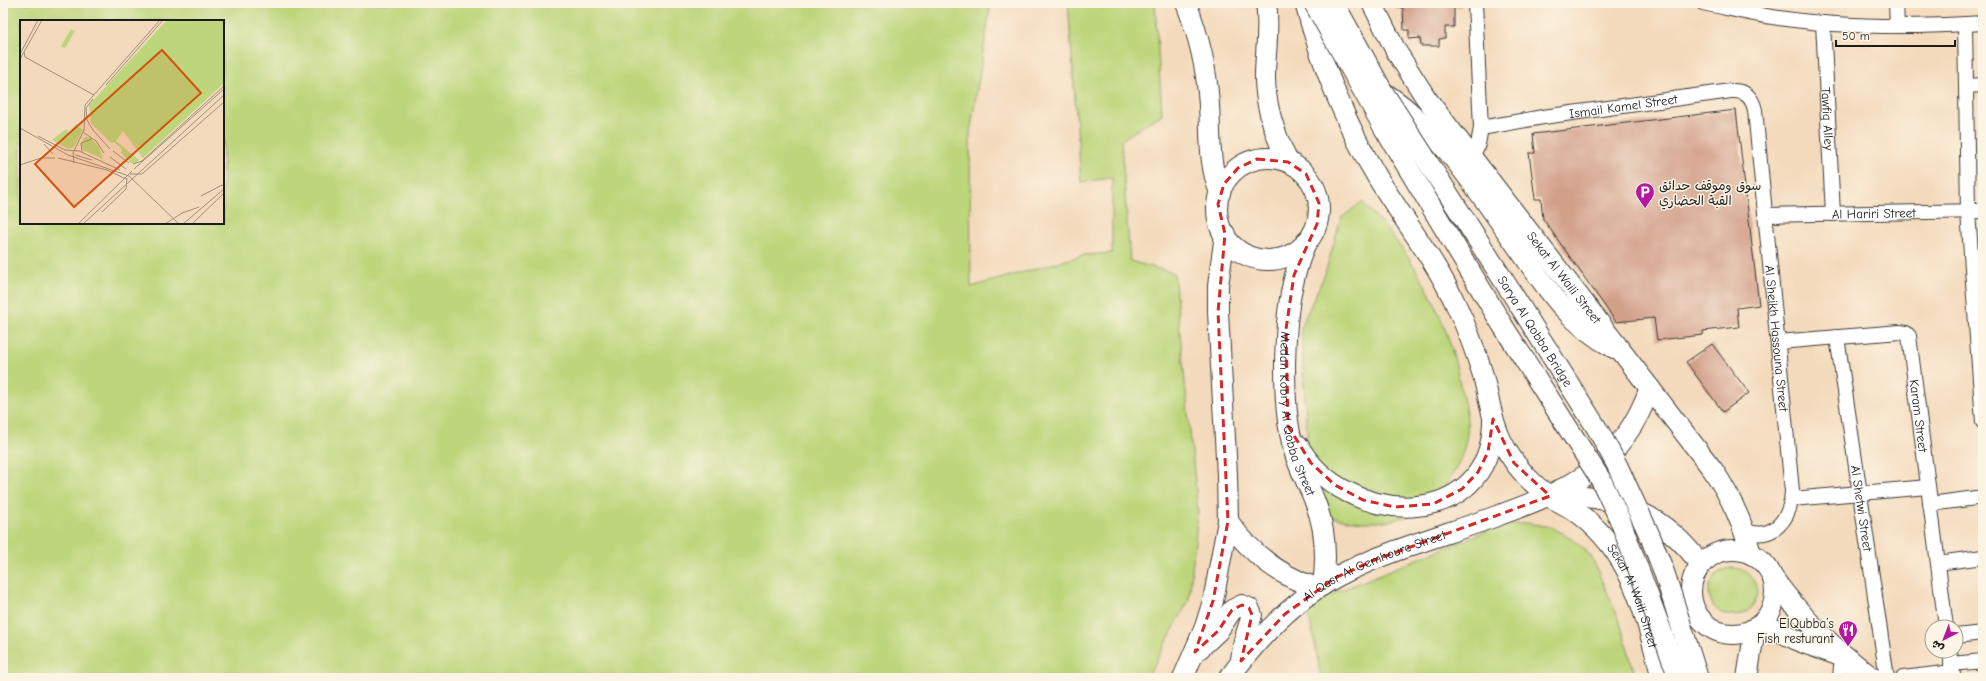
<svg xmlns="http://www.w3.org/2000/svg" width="1986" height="681" viewBox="0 0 1986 681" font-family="'Comic Neue','Playpen Sans Arabic',sans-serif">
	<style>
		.green { fill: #bdd67b; stroke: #6c794c; fill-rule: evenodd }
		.building { fill: #d29f89 }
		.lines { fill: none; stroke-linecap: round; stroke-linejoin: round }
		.minor-casing { stroke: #3c3834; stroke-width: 16 }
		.secondary-casing { stroke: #3c3834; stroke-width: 22 }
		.minor { stroke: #fff; stroke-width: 14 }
		.secondary { stroke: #fff; stroke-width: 20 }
		.secondary-bridge-casing { stroke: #3c3834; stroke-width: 22; stroke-linecap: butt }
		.secondary-bridge { stroke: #fff; stroke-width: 20 }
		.marked { fill: none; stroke: #d62828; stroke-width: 3; stroke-dasharray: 8 5; stroke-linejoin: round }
		.labels { text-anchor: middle; stroke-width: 3; stroke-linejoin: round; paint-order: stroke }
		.street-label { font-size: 13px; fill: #1c1c1c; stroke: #fcf5e5 }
		.poi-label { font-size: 13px; fill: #1c1c1c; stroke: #fcf5e5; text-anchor: start }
		.inset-road { fill: none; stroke: #9e8e7c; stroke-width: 1 }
		.view { fill: #d4530e; fill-opacity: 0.15; stroke: #d4530e; stroke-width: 2 }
		.inset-edge { fill: none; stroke: #1c1c1c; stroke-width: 2 }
	</style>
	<rect width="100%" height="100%" fill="#fcf5e5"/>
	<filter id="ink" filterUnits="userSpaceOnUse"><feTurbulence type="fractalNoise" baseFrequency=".025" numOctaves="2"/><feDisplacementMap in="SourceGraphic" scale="8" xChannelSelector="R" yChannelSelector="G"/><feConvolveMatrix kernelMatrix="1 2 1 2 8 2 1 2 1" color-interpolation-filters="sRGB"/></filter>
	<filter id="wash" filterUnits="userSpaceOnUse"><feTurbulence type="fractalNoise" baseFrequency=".012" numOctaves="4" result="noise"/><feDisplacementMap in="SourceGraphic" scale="16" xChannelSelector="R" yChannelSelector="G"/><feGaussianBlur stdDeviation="0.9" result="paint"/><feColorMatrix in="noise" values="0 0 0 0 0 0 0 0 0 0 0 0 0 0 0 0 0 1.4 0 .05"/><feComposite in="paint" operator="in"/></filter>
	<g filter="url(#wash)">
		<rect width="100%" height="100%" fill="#f4dabc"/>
		<!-- green -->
		<g class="green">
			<path d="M 3,3 L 991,3 L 970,133 L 971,287 L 1084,255 L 1112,253 L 1112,178 L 1081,182 L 1068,3 L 1155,3 L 1162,114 L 1121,140 L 1130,261 L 1174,273 L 1198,511 L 1189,600 L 1147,678 L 3,678 ZM 21,21 L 223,21 L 223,223 L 21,223 Z"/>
			<path d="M 1362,202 C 1416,258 1447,312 1461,389 C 1464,402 1469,420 1467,434 C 1464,458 1451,480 1435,498 C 1409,526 1364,526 1330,516 L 1310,487 L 1301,327 L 1325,274 L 1341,218 Z"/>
			<path d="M 1526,523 L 1551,527 L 1573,539 L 1591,556 L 1619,619 L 1636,678 L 1321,678 L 1313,633 L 1305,605 L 1501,525 Z"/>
			<circle cx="1733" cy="592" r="24"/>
		</g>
		<g id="blocks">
			<!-- building -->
			<g class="building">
				<path d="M 1396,3 L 1461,3 L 1461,7 L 1454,7 L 1454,27 L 1445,27 L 1445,38 L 1439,39 L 1439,46 L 1421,46 L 1420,38 L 1409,39 L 1409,30 L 1404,30 L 1403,8 L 1396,8 Z"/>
				<path d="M 1736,110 L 1759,305 L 1737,308 L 1739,327 L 1703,331 L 1703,335 L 1657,340 L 1654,318 L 1616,322 L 1543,219 L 1541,199 L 1535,199 L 1529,153 L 1535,153 L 1533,134 Z"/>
				<path d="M 1712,344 L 1749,393 L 1723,412 L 1686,362 Z"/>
			</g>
		</g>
	</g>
	<g filter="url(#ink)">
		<use href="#blocks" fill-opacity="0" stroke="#3c3834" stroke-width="1"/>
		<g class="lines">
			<defs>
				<g id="minor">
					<path d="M 1703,3 C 1724,7 1745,13 1766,16 C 1837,28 1911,28 1983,23"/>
					<path d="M 1896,3 L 1897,26"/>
					<path id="s1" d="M 1823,23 L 1833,214"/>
					<path d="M 1965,24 L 1968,212 L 1983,422"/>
					<path d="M 1966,86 L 1983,85"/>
					<path id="s2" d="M 1481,128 L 1543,117 L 1731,91 C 1745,90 1752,97 1755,110 L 1792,491 C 1791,518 1773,543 1744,530"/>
					<path d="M 1472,158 L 1478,144 L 1481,128 L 1475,3"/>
					<path id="s3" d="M 1765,215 L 1983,211"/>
					<path id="s4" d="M 1837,337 L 1887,678"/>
					<path id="s5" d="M 1778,342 L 1900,332 L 1906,333 L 1909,336 L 1946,627"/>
					<path d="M 1792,499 L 1928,487"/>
					<path d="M 1930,504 L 1976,498"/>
					<path d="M 1938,563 L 1983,557"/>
					<path d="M 1956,636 L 1983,633"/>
					<path d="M 1950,651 L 1953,674"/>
					<path d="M 1951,664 L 1983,661"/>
					<path d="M 1840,678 L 1842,656"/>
					<path d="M 1903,678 L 1952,672"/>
				</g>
				<g id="secondary">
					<path d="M 1186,3 C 1199,36 1207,70 1209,105 C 1211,137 1208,162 1220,193"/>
					<path d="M 1266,3 C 1270,28 1265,52 1265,77 C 1265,107 1275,135 1288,162"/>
					<path id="s6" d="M 1305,3 C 1322,65 1345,124 1379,180 C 1405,222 1436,261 1457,307 C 1467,328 1475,350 1482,372 C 1490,400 1492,429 1509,454 C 1519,470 1533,485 1549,496 C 1560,503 1572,508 1582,516 C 1635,558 1645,616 1662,678"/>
					<path id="s7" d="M 1372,3 L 1396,51 L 1426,98 L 1713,470 C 1731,497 1743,523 1751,554"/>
					<path d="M 1386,94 C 1444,133 1482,198 1522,253 C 1548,291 1572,326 1614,348"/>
					<circle cx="1268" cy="209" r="51"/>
					<path id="s8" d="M 1306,242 C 1289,284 1286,319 1285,364 C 1285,395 1286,424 1295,454 C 1300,471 1309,485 1315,502 C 1326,529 1327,556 1323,585"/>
					<path d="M 1298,445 C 1343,527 1491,535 1493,421"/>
					<path d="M 1554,496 C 1616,494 1664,514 1701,565"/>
					<path d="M 1228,521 C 1251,554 1279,576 1317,588"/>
					<circle cx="1733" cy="592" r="42"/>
					<path d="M 1773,578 C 1804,620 1831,647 1873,678"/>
					<path d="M 1762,623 L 1801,642 L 1838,655"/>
					<path d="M 1199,649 L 1218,631 L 1232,610 L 1242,605 L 1249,608 L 1252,615 L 1244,641 L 1241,659"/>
					<path d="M 1183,678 L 1205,627 L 1213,601 L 1228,521 L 1227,475 L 1218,312 L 1218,286 L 1225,234"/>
					<path id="s9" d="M 1229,678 C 1258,638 1292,601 1336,577 C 1385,551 1442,536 1494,517 C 1569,490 1621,468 1650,388"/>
					<path d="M 1747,678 L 1755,628"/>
				</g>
			</defs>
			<!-- minor casing -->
			<use href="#minor" class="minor-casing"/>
			<!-- secondary casing -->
			<use href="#secondary" class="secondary-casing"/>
			<!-- minor -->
			<use href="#minor" class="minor"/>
			<!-- secondary -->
			<use href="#secondary" class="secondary"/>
			<defs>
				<g id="secondary-bridge">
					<path d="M 1314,3 L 1384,128 L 1503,326 L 1601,480 L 1620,520 L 1679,678"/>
					<path id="s10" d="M 1334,3 L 1383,92 L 1513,295 L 1598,430 L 1617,465 L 1650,536 L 1664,572 L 1698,678"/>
				</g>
			</defs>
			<!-- secondary-bridge casing -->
			<use href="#secondary-bridge" class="secondary-bridge-casing"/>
			<!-- secondary-bridge -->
			<use href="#secondary-bridge" class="secondary-bridge"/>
		</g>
	</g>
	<!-- marked area -->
	<path class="marked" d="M 1257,159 L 1288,162 L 1306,174 L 1319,203 L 1317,224 L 1294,275 L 1286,329 L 1288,426 L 1311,463 L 1335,485 L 1363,500 L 1395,507 L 1433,504 L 1462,489 L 1478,472 L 1488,452 L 1493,419 L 1514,463 L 1550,496 L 1372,561 L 1335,578 L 1285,614 L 1241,661 L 1252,615 L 1249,608 L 1242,605 L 1232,610 L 1218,631 L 1195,652 L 1213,601 L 1228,521 L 1218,312 L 1225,234 L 1218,204 L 1224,184 L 1238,168 Z"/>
	<!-- icons -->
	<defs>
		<symbol id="parking-pin" viewBox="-11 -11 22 30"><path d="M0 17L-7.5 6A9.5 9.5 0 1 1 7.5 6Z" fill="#b5179e" stroke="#fcf5e5"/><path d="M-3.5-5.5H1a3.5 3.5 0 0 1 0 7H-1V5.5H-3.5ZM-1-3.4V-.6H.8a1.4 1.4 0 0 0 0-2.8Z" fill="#fff"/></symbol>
		<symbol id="restaurant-pin" viewBox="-11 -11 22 30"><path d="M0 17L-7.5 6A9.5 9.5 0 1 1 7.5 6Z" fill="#b5179e" stroke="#fcf5e5"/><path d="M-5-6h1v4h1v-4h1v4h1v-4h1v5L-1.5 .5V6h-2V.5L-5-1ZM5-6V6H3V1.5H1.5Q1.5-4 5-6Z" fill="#fff"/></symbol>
	</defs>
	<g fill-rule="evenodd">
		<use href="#parking-pin" x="1634" y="181" width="22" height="30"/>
		<use href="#restaurant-pin" x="1837" y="619" width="22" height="30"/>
	</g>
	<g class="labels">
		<!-- street labels -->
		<g class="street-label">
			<text dy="5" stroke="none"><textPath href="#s2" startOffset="144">Ismail Kamel Street</textPath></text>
			<text dy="5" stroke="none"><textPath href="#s1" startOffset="96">Tawfiq Alley</textPath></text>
			<text dy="5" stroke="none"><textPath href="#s3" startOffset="109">Al Hariri Street</textPath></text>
			<text dy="5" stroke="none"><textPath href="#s7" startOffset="336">Sekat Al Waili Street</textPath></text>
			<text dy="5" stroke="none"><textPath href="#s10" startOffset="385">Sarya Al Qobba Bridge</textPath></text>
			<text dy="5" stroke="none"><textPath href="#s2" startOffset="516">Al Sheikh Hassouna Street</textPath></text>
			<text dy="5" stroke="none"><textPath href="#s8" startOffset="176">Medan Kobry Al Qobba Street</textPath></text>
			<text dy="5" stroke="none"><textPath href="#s5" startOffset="213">Karam Street</textPath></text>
			<text dy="5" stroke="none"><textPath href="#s4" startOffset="173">Al Shetwi Street</textPath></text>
			<text dy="5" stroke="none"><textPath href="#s9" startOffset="188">Al Qasr Al Gemhoure Street</textPath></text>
			<text dy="5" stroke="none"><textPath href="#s6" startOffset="692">Sekat Al Waili Street</textPath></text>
		</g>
		<!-- poi labels -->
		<g class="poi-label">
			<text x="1659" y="190">سوق وموقف حدائق<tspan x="1659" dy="15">القبة الحضاري</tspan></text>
			<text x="1834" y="628" text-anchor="end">ElQubba’s<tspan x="1834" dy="15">Fish resturant</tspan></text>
		</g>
	</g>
	<!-- overview -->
	<g transform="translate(20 20)">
		<rect width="204" height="204" fill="#f4dabc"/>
		<path d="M 147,0 L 204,0 L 204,63 L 123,138 L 103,111 L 96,121 L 119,140 L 115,144 L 111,143 L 101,133 L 102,129 L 94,122 L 91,123 L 71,103 L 69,85 ZM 51,9 L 55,11 L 45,28 L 41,26 ZM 56,104 L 63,110 L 54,127 L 48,129 L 32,120 L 46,109 L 49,112 ZM 65,117 L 70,117 L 79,127 L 83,139 L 63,130 L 61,123 Z" fill="#bdd67b"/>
		<path class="inset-road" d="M 4,32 L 5,37 L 74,75M 0,34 L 18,0M 0,39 L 22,0M 86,65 L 143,0M 73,79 L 66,88 L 67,100 L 73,110 L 90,129M 0,108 L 48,135 L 109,156 L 159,204M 63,112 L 76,121 L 84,133M 18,116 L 45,130 L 59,131 L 100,150M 24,124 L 33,134M 93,131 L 109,143M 62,132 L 61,123 L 72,119M 55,135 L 72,140M 90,137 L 106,149M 38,138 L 87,150 L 106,159M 54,143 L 53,133 L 64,110 L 65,85 L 140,0M 113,144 L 122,141 L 204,66M 0,145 L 21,138 L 35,138M 114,149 L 204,69M 110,154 L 122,154 L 204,82M 181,176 L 202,165 L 204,166M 82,192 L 106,169 L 107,158M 58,204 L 112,151M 63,204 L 204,75M 145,204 L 162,193 L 179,187M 163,204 L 204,169M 172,204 L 204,173"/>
		<path class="view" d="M 142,30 L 181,73 L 54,187 L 15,144 Z"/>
		<rect width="204" height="204" class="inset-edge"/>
	</g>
	<!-- margin -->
	<rect width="1986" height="681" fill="none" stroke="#fcf5e5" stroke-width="16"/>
	<!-- north arrow -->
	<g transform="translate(1944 639) rotate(222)"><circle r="19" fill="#fcf5e5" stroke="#a29e95"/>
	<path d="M0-3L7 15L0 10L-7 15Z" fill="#b5179e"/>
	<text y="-6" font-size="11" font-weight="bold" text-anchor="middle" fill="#1c1c1c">ش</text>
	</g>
	<!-- scale -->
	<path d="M1836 40v6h119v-6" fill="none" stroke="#1c1c1c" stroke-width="2"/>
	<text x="1842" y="40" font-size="12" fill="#1c1c1c" stroke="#fcf5e5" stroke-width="3" paint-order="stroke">50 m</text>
</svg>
